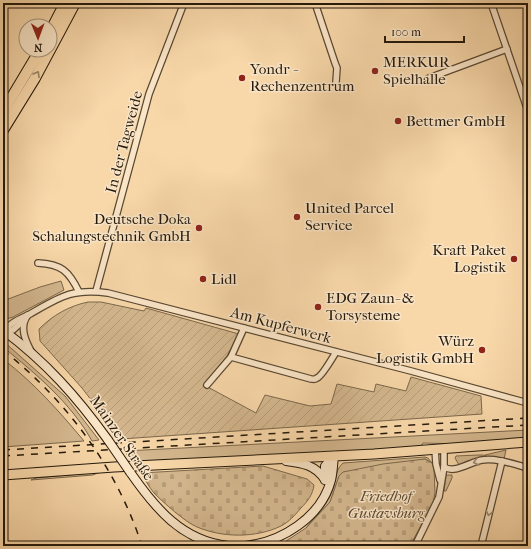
<svg xmlns="http://www.w3.org/2000/svg" width="531" height="549" viewBox="0 0 531 549" font-family="'IM FELL French Canon',serif">
	<style>
		.grass { fill: #d4b78e; stroke: #7c684c }
		.cemetery { fill: url(#cemetery-stones); stroke: #7c684c }
		.garden { fill: url(#garden-furrows); stroke: #7c684c }
		.lines { fill: none; stroke-linecap: round; stroke-linejoin: round }
		.minor-casing { stroke: #594832; stroke-width: 8 }
		.secondary-casing { stroke: #24190b; stroke-width: 10 }
		.primary-casing { stroke: #24190b; stroke-width: 11 }
		.motorway-casing { stroke: #24190b; stroke-width: 12 }
		.minor { stroke: #fae5c7; stroke-width: 5.5 }
		.secondary { stroke: #fae5c7; stroke-width: 8 }
		.primary { stroke: #f8d7a9; stroke-width: 9 }
		.motorway { stroke: #f8d7a9; stroke-width: 10 }
		.rail { stroke: #24190b; stroke-width: 1.5; stroke-dasharray: 7 7; stroke-linecap: butt }
		.secondary-bridge-casing { stroke: #24190b; stroke-width: 10; stroke-linecap: butt }
		.secondary-bridge { stroke: #fae5c7; stroke-width: 8 }
		.oneway { stroke: #998262 }
		.oneway2 { stroke: #9a8972 }
		.poi-dot { fill: #8f2418; stroke: #fae5c7; stroke-width: 1.5 }
		.labels { text-anchor: middle; stroke-width: 3; stroke-linejoin: round; paint-order: stroke }
		.poi-label { font-size: 15px; fill: #24190b; stroke: #fae5c7; text-anchor: start }
		.street-label { font-size: 15px; fill: #24190b; stroke: #fae5c7 }
		.park-label { font-size: 15px; font-style: italic; fill: #594832; stroke: #fae5c7 }
	</style>
	<defs>
		<pattern id="cemetery-stones" width="16" height="16" patternUnits="userSpaceOnUse"><rect width="16" height="16" fill="#d4b78e"/><path d="M2 7V4a2 2 0 0 1 4 0v3zM10 15v-3a2 2 0 0 1 4 0v3z" fill="#b69d79"/></pattern>
		<pattern id="garden-furrows" width="10" height="10" patternUnits="userSpaceOnUse"><rect width="10" height="10" fill="#d4b78e"/><path d="M-1 1l2-2M0 10L10 0M9 11l2-2" fill="none" stroke="#b69d79"/></pattern>
	</defs>
	<rect width="100%" height="100%" fill="#f8d7a9"/>
	<filter id="stains"><feTurbulence type="fractalNoise" baseFrequency=".005" numOctaves="4"/><feColorMatrix values="0 0 0 0 .2 0 0 0 0 .09 0 0 0 0 .02 0 0 0 .5 -.17"/></filter>
	<radialGradient id="worn" r=".72"><stop offset=".6" stop-color="#630" stop-opacity="0"/><stop offset="1" stop-color="#630" stop-opacity=".3"/></radialGradient>
	<!-- grass -->
	<g class="grass">
		<path d="M 61,281 L 64,290 L 13,317 L 3,320 L 3,301 L 40,287 Z"/>
		<path d="M 3,341 L 65,396 L 99,440 L 92,441 C 71,403 36,374 3,347 Z"/>
		<path d="M 3,359 C 34,383 59,411 84,441 L 3,447 Z"/>
		<path d="M 528,430 L 528,438 L 461,444 L 423,443 L 422,445 L 412,448 L 132,463 L 125,451 Z"/>
		<path d="M 506,450 L 504,459 L 487,457 L 485,455 Z"/>
		<path d="M 478,455 L 484,455 L 486,457 L 467,461 L 459,465 L 455,458 L 456,456 Z"/>
		<path d="M 425,457 L 428,458 L 432,463 L 425,459 L 339,477 L 330,502 L 306,528 C 317,515 329,503 334,486 C 336,478 336,469 343,463 Z"/>
		<path d="M 100,472 L 93,475 L 31,480 L 36,478 Z"/>
		<path d="M 446,475 L 452,475 L 452,478 L 446,491 L 444,491 Z"/>
	</g>
	<!-- cemetery -->
	<g class="cemetery">
		<path d="M 425,459 L 432,463 L 434,468 L 435,493 L 433,503 L 410,546 L 286,546 L 286,541 L 306,528 L 330,502 L 339,476 L 343,472 L 383,464 Z"/>
		<path d="M 263,466 L 307,479 L 314,485 C 313,494 308,501 301,508 C 295,515 289,522 281,526 C 256,538 223,538 197,527 C 185,522 164,503 154,493 C 149,487 145,479 141,473 Z"/>
	</g>
	<!-- garden -->
	<path class="garden" d="M 88,302 L 101,302 L 144,311 L 146,308 L 239,334 L 227,356 L 204,385 L 256,413 L 265,395 L 310,406 L 331,404 L 337,384 L 374,392 L 376,384 L 406,391 L 411,377 L 481,396 L 482,414 L 121,439 L 82,388 L 40,341 L 39,329 C 53,315 69,306 88,302 Z"/>
	<g class="lines">
		<defs>
			<g id="minor">
				<path d="M 315,3 L 335,63 L 337,68 L 336,82"/>
				<path d="M 491,3 L 528,111"/>
				<path d="M 429,78 L 507,49"/>
				<path d="M 38,263 C 61,264 69,271 79,292"/>
				<path d="M 96,291 L 149,94 L 184,3"/>
				<path d="M 28,315 C 19,326 25,340 31,351"/>
				<path d="M 244,328 L 231,357 L 311,379 C 313,379 315,380 317,378 C 322,376 333,357 336,352"/>
				<path d="M 4,331 C 11,322 20,319 30,314 C 60,297 72,288 108,293 L 411,371 L 528,403"/>
				<path d="M 5,331 L 13,330 L 25,319"/>
				<path d="M 207,385 L 231,357"/>
				<path d="M 435,449 L 436,464 L 440,480"/>
				<path d="M 444,467 C 455,474 470,462 482,460 C 497,458 513,464 528,468"/>
				<path d="M 415,546 L 439,497 L 444,467 L 444,449"/>
				<path d="M 481,546 L 502,461"/>
			</g>
			<g id="secondary">
				<path d="M 3,330 C 46,362 77,397 108,440"/>
				<path d="M 286,461 C 302,463 316,465 325,480"/>
				<path d="M 130,472 C 155,508 182,541 228,546"/>
				<path d="M 325,480 L 325,466 L 334,456"/>
				<path d="M 245,546 C 281,542 321,518 331,480 C 333,472 333,464 334,456"/>
			</g>
			<path id="primary" d="M 3,475 L 114,467 L 374,454 L 528,442"/>
			<g id="motorway">
				<path d="M 50,32 L 65,3"/>
				<path d="M 3,112 L 40,50"/>
				<path d="M 3,130 L 35,78 L 75,3"/>
			</g>
		</defs>
		<!-- minor casing -->
		<use href="#minor" class="minor-casing"/>
		<!-- secondary casing -->
		<use href="#secondary" class="secondary-casing"/>
		<!-- primary casing -->
		<use href="#primary" class="primary-casing"/>
		<!-- motorway casing -->
		<use href="#motorway" class="motorway-casing"/>
		<!-- minor -->
		<use href="#minor" class="minor"/>
		<!-- secondary -->
		<use href="#secondary" class="secondary"/>
		<!-- primary -->
		<use href="#primary" class="primary"/>
		<!-- motorway -->
		<use href="#motorway" class="motorway"/>
		<!-- rail -->
		<g class="rail">
			<path d="M 3,350 C 67,401 117,468 142,546"/>
			<path d="M 3,450 L 528,418"/>
			<path d="M 3,456 L 528,425"/>
		</g>
		<defs>
			<path id="secondary-bridge" d="M 108,440 L 130,472"/>
		</defs>
		<!-- secondary-bridge casing -->
		<use href="#secondary-bridge" class="secondary-bridge-casing"/>
		<!-- secondary-bridge -->
		<use href="#secondary-bridge" class="secondary-bridge"/>
	</g>
	<!-- one-way arrows -->
	<defs><path id="oneway-chevron" d="M-2-3.5L2.5 0L-2 3.5" fill="none" stroke-width="1.6" stroke-linecap="round" stroke-linejoin="round"/></defs>
	<use class="oneway" href="#oneway-chevron" transform="translate(37 74) rotate(-60)"/>
	<g class="oneway2">
		<use href="#oneway-chevron" transform="translate(476 462) rotate(166)"/>
		<use href="#oneway-chevron" transform="translate(489 513) rotate(104)"/>
	</g>
	<!-- markers -->
	<g class="poi-dot">
		<circle cx="375" cy="71" r="4"/>
		<circle cx="242" cy="78" r="4"/>
		<circle cx="398" cy="121" r="4"/>
		<circle cx="297" cy="217" r="4"/>
		<circle cx="199" cy="228" r="4"/>
		<circle cx="514" cy="259" r="4"/>
		<circle cx="203" cy="279" r="4"/>
		<circle cx="318" cy="307" r="4"/>
		<circle cx="482" cy="350" r="4"/>
	</g>
	<g class="labels">
		<!-- poi labels -->
		<g class="poi-label">
			<text x="383" y="67">MERKUR<tspan x="383" dy="17">Spielhalle</tspan></text>
			<text x="250" y="74">Yondr -<tspan x="250" dy="17">Rechenzentrum</tspan></text>
			<text x="406" y="126">Bettmer GmbH</text>
			<text x="305" y="213">United Parcel<tspan x="305" dy="17">Service</tspan></text>
			<text x="191" y="224" text-anchor="end">Deutsche Doka<tspan x="191" dy="17">Schalungstechnik GmbH</tspan></text>
			<text x="506" y="255" text-anchor="end">Kraft Paket<tspan x="506" dy="17">Logistik</tspan></text>
			<text x="211" y="284">Lidl</text>
			<text x="326" y="303">EDG Zaun- &amp;<tspan x="326" dy="17">Torsysteme</tspan></text>
			<text x="474" y="346" text-anchor="end">Würz<tspan x="474" dy="17">Logistik GmbH</tspan></text>
		</g>
		<!-- street labels -->
		<g class="street-label">
			<text transform="translate(124 142) rotate(-75)" y="5">In der Tagweide</text>
			<text transform="translate(281 325) rotate(15)" y="5">Am Kupferwerk</text>
			<text transform="translate(122 438) rotate(55)" y="5">Mainzer Straße</text>
		</g>
		<!-- park labels -->
		<g class="park-label">
			<text x="386" y="501">Friedhof<tspan x="386" dy="17">Gustavsburg</tspan></text>
		</g>
	</g>
	<!-- margin -->
	<rect width="531" height="549" fill="none" stroke="#f8d7a9" stroke-width="16"/>
	<rect x="4" y="4" width="523" height="541" fill="none" stroke="#24190b" stroke-width="2"/>
	<rect x="8" y="8" width="515" height="533" fill="none" stroke="#24190b"/>
	<!-- north arrow -->
	<g transform="translate(38 38) rotate(179)"><circle r="19" fill="#fae5c7" stroke="#a4937c"/>
	<path d="M0-3L7 15L0 10L-7 15Z" fill="#8f2418"/>
	<text y="-6" font-size="11" font-weight="bold" text-anchor="middle" fill="#24190b">N</text>
	</g>
	<!-- scale -->
	<path d="M385 36v6h79v-6" fill="none" stroke="#24190b" stroke-width="2"/>
	<text x="391" y="36" font-size="12" fill="#24190b" stroke="#fae5c7" stroke-width="3" paint-order="stroke">100 m</text>
	<rect width="100%" height="100%" filter="url(#stains)"/>
	<rect width="100%" height="100%" fill="url(#worn)"/>
</svg>
